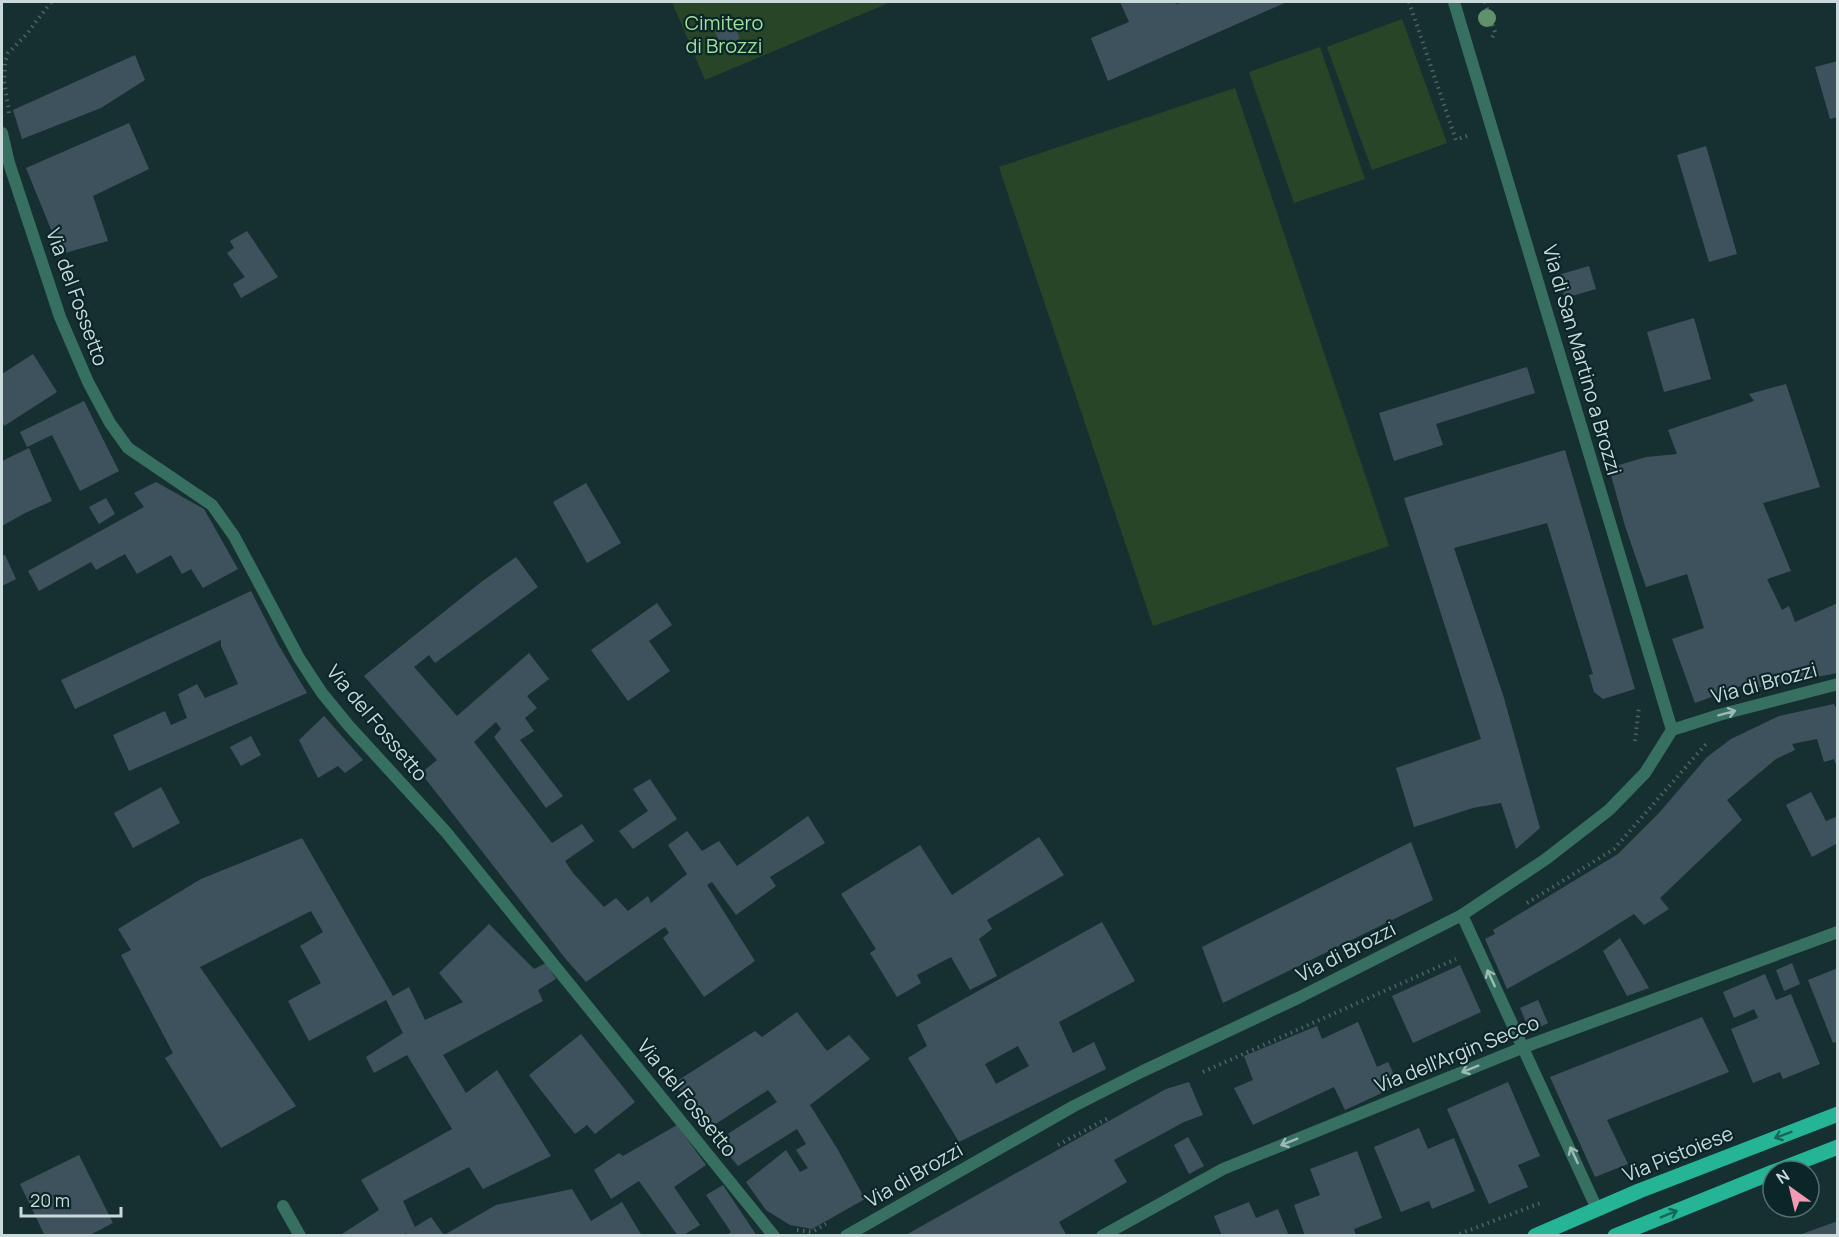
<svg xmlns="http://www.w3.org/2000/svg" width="1839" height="1237" viewBox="0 0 1839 1237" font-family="Manrope,sans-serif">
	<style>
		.green { fill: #294527 }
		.building { fill: #3e525e; fill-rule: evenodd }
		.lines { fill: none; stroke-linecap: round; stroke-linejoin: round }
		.path { stroke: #4d6465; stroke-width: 4; stroke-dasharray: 1.5 4.5; stroke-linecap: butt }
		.lane { stroke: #377061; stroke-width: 12 }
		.street { stroke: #377061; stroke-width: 12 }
		.primary { stroke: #25b596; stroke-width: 15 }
		.tree { fill: #61916b }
		.oneway { stroke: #9ebab6 }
		.oneway2 { stroke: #17665a }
		.labels { text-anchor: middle; stroke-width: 4.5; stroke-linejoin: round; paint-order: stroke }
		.park-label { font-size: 20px; fill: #9fe09a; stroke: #0b2628 }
		.street-label { font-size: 20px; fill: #cad9da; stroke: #0b2628 }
	</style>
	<rect width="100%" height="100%" fill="#163032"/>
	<!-- green -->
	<g class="green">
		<path d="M 672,2 L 891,2 L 705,80 Z"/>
		<path d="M 1402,19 L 1447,143 L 1372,170 L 1327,47 Z"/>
		<path d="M 1320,47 L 1365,179 L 1294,203 L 1249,72 Z"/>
		<path d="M 1235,88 L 1389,546 L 1153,626 L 999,167 Z"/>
	</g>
	<!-- building -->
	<g class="building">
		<path d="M 1120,2 L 1175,2 L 1176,4 L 1183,2 L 1287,2 L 1108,81 L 1091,38 L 1129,22 Z"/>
		<path d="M 733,21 L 740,39 L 722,47 L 714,29 Z"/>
		<path d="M 135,55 L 145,80 L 101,108 L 22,139 L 13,110 Z"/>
		<path d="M 1838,61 L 1838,117 L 1830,119 L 1815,67 Z"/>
		<path d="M 129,123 L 149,169 L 93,196 L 108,241 L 61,254 L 26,168 Z"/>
		<path d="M 1706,146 L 1737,254 L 1709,262 L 1677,155 Z"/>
		<path d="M 247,231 L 278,277 L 241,298 L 233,284 L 245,277 L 227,253 L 234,248 L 230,241 Z"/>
		<path d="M 1589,266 L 1596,289 L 1565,298 L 1558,275 Z"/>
		<path d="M 1694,318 L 1711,379 L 1664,392 L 1647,332 Z"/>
		<path d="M 33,354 L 57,392 L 4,426 L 2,422 L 2,374 Z"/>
		<path d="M 1527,367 L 1535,393 L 1436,424 L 1443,445 L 1394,461 L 1379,413 Z"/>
		<path d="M 1786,384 L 1820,487 L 1763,503 L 1791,571 L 1767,579 L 1782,610 L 1789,606 L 1795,622 L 1838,603 L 1838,673 L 1756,688 L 1755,681 L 1695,703 L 1672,639 L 1704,628 L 1687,574 L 1646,587 L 1625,526 L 1609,468 L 1646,457 L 1677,454 L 1668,430 L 1754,401 L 1749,394 Z"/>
		<path d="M 84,401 L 119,471 L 80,491 L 52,435 L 27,447 L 20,432 Z"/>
		<path d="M 29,448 L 52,501 L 25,513 L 2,526 L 2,461 Z"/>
		<path d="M 1565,450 L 1635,689 L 1603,699 L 1594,692 L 1589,675 L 1593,674 L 1547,523 L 1454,548 L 1504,698 L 1540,828 L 1516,849 L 1501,803 L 1473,808 L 1414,827 L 1396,768 L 1481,739 L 1404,498 Z"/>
		<path d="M 156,482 L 204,509 L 238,569 L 203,588 L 191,569 L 182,574 L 171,555 L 137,574 L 125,554 L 96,570 L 91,562 L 39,591 L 28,571 L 144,507 L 134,493 Z"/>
		<path d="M 586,483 L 621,543 L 587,563 L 553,502 Z"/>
		<path d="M 106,498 L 115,514 L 99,524 L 89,507 Z"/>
		<path d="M 5,555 L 16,579 L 2,586 L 2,556 Z"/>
		<path d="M 516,557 L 538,587 L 435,663 L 429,655 L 414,667 L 457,716 L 529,653 L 549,679 L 527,696 L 537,708 L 525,718 L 534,731 L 520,740 L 563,796 L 546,808 L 494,737 L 501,729 L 496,722 L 474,742 L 552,843 L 582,824 L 594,841 L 565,861 L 573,873 L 604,907 L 616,898 L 628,911 L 648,896 L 651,903 L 687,874 L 668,845 L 687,831 L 702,851 L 719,841 L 737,866 L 808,816 L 825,843 L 770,877 L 776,886 L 736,915 L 712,882 L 707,885 L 755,961 L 704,997 L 663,938 L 669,933 L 665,927 L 586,982 L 565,958 L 421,773 L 437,760 L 364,676 L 480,583 Z"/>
		<path d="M 251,591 L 278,644 L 307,693 L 129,771 L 113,735 L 165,711 L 171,725 L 187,718 L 178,694 L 197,684 L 205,698 L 238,684 L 221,646 L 221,640 L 75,709 L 61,680 Z"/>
		<path d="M 657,603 L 672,625 L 649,641 L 670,671 L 628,701 L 591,650 Z"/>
		<path d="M 1834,704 L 1838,712 L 1838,770 L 1834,759 L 1824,762 L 1817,739 L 1792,744 L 1795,750 L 1776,759 L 1727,800 L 1742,820 L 1660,898 L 1669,909 L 1644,925 L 1634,914 L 1577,950 L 1507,989 L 1485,939 L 1495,934 L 1493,930 L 1618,854 L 1659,813 L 1707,757 L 1731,739 L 1779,716 Z"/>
		<path d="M 324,716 L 363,760 L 345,773 L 338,766 L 318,778 L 299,740 Z"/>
		<path d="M 251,736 L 261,755 L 241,766 L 230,747 Z"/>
		<path d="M 650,779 L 677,819 L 633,849 L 619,831 L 648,811 L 633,789 Z"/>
		<path d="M 161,787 L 180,823 L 133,848 L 114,813 Z"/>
		<path d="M 1811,792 L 1826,821 L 1838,816 L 1838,843 L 1812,857 L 1786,805 Z"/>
		<path d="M 1039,837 L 1064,875 L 987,920 L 992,929 L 979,939 L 997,976 L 970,990 L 951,957 L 917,975 L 921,983 L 897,997 L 870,953 L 876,949 L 841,894 L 920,845 L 952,895 Z"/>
		<path d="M 302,838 L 393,996 L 409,987 L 425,1020 L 463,1002 L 439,973 L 489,924 L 534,969 L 546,963 L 556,979 L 538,990 L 543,1001 L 443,1055 L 466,1093 L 497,1070 L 551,1156 L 483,1189 L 469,1167 L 403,1201 L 415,1227 L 431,1217 L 444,1235 L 496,1205 L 572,1189 L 591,1221 L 622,1202 L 642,1236 L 408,1236 L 406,1233 L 401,1236 L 339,1236 L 379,1210 L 361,1180 L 452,1129 L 407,1055 L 374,1073 L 366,1057 L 403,1033 L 386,1000 L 309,1041 L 288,1001 L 321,983 L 300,946 L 323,932 L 311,911 L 200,967 L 296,1106 L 221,1148 L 165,1058 L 173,1053 L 121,955 L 131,950 L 118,929 L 201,879 Z"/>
		<path d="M 1411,842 L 1433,900 L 1223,1003 L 1202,947 Z"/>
		<path d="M 1102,922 L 1135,981 L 1059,1022 L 1073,1053 L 1094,1042 L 1106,1069 L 959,1142 L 908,1058 L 927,1046 L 917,1025 ZM 1018,1046 L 1029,1066 L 996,1084 L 985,1064 Z"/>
		<path d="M 1620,938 L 1649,988 L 1627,996 L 1603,951 Z"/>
		<path d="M 1792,963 L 1800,984 L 1784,991 L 1776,970 Z"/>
		<path d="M 1460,965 L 1481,1012 L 1413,1043 L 1392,996 Z"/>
		<path d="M 1838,968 L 1838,1041 L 1833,1043 L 1808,980 Z"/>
		<path d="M 1765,974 L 1776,1000 L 1791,994 L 1820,1064 L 1783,1079 L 1780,1072 L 1753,1083 L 1731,1029 L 1758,1018 L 1754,1009 L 1734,1018 L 1723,992 Z"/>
		<path d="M 1538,1000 L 1548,1023 L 1530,1032 L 1520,1008 Z"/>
		<path d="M 797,1012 L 827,1051 L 849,1035 L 870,1059 L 810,1105 L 838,1150 L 865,1199 L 812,1229 L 790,1225 L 766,1210 L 746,1182 L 786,1150 L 800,1172 L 808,1168 L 796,1150 L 806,1144 L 797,1129 L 738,1166 L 717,1141 L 777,1102 L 768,1090 L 708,1129 L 674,1083 L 755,1031 L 762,1037 Z"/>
		<path d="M 1702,1017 L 1729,1072 L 1607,1120 L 1628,1164 L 1595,1177 L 1550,1077 Z"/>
		<path d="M 1358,1022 L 1377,1067 L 1388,1062 L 1399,1085 L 1345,1110 L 1334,1087 L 1253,1125 L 1234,1088 L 1253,1080 L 1244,1056 L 1317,1026 L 1322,1039 Z"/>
		<path d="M 581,1034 L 635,1102 L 595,1134 L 587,1125 L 575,1134 L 529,1075 Z"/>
		<path d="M 1189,1082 L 1203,1115 L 1184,1122 L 1114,1160 L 1127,1182 L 1059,1222 L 1067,1236 L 904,1236 L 1166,1089 Z"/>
		<path d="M 1508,1082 L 1540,1156 L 1518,1165 L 1528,1187 L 1489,1204 L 1447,1109 Z"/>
		<path d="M 677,1125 L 706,1165 L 674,1187 L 700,1225 L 682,1236 L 678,1236 L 639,1181 L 611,1199 L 594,1170 L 619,1153 L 623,1156 Z"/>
		<path d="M 1419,1128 L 1428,1149 L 1454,1138 L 1475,1191 L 1432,1209 L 1429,1201 L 1401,1212 L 1374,1147 Z"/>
		<path d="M 1188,1137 L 1204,1166 L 1189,1174 L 1174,1145 Z"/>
		<path d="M 1357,1151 L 1382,1218 L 1354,1229 L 1356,1236 L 1305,1236 L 1294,1205 L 1320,1195 L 1310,1169 Z"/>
		<path d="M 79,1155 L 113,1223 L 88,1236 L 45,1236 L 20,1184 Z"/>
		<path d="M 723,1185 L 757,1236 L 726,1236 L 731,1232 L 706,1195 Z"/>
		<path d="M 1249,1202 L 1256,1218 L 1278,1209 L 1289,1236 L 1222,1236 L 1214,1216 Z"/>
		<path d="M 1838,1221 L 1838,1236 L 1799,1236 L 1799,1235 Z"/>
	</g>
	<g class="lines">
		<!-- path -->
		<g class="path">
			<path d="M 1409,2 L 1456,140 L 1469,135"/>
			<path d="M 1485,2 L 1495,32 L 1491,40"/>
			<path d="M 9,113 L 4,80 L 5,63 L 8,53 L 26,35 L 51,2"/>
			<path d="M 1635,741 L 1639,707"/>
			<path d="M 1527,903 L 1614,849 L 1706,744"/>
			<path d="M 1203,1072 L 1456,959"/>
			<path d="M 1058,1145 L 1110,1117"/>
			<path d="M 797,1230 L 812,1232 L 826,1224"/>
			<path d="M 1454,1236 L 1543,1202"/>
		</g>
		<!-- lane -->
		<path class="lane" d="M 283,1206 L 300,1236"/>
		<!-- street -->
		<g class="street">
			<path d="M 1454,2 L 1672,730"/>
			<path d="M 2,133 L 9,163 L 60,317 L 88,382 L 110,423 L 128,448 L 212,505 L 234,536 L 299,658 L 322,693 L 349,726 L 446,832 L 774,1236"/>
			<path d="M 1462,915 L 1597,1209"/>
			<path d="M 846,1236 L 1074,1106 L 1141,1072 L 1298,998 L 1462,915 L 1546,859 L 1609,810 L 1645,773 L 1672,730 L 1719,715 L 1838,684"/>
			<path d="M 1102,1236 L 1223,1169 L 1524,1047 L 1838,932"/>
		</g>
		<!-- primary -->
		<g class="primary">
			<path d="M 1776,1171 L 1838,1147"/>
			<path d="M 1535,1236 L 1639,1191 L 1838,1114"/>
			<path d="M 1615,1236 L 1773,1172"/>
		</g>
	</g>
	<!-- trees -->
	<circle class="tree" cx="1487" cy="18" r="9"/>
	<!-- one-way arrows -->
	<defs><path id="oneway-shaft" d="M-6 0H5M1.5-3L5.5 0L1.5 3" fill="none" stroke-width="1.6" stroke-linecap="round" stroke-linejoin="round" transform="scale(1.5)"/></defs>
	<g class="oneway">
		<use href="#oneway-shaft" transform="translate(1727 713) rotate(-15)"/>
		<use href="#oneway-shaft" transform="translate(1491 978) rotate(-115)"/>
		<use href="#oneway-shaft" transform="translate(1470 1069) rotate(158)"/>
		<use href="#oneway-shaft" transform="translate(1289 1142) rotate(158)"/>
		<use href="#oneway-shaft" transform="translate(1574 1155) rotate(-115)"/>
	</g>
	<g class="oneway2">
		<use href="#oneway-shaft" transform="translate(1783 1135) rotate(159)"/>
		<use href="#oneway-shaft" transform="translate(1669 1214) rotate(-22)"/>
	</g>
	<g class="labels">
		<!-- park labels -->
		<g class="park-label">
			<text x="724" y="30">Cimitero<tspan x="724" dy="23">di Brozzi</tspan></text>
		</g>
		<!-- street labels -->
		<g class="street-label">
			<text transform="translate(77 297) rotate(70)" y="7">Via del Fossetto</text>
			<text transform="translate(1582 360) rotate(74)" y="7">Via di San Martino a Brozzi</text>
			<text transform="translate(1764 683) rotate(-15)" y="7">Via di Brozzi</text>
			<text transform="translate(377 723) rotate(50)" y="7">Via del Fossetto</text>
			<text transform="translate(1346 952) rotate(-27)" y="7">Via di Brozzi</text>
			<text transform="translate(1457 1054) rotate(-22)" y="7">Via dell'Argin Secco</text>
			<text transform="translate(687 1098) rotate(51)" y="7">Via del Fossetto</text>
			<text transform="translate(1678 1154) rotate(-22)" y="7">Via Pistoiese</text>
			<text transform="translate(914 1175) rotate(-30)" y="7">Via di Brozzi</text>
		</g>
	</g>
	<!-- border -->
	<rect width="1839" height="1237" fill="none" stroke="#cad9da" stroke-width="6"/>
	<!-- north arrow -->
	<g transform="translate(1791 1189) rotate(326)"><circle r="28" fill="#0b2628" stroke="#576e6f" stroke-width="1.5"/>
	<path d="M0-4.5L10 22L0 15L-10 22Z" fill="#f09ab4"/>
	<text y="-9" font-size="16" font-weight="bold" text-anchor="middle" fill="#cad9da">N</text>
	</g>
	<!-- scale -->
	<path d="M21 1207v9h100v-9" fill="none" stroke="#cad9da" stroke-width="3"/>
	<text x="30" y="1207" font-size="18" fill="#cad9da" stroke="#0b2628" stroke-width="4.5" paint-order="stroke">20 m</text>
</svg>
